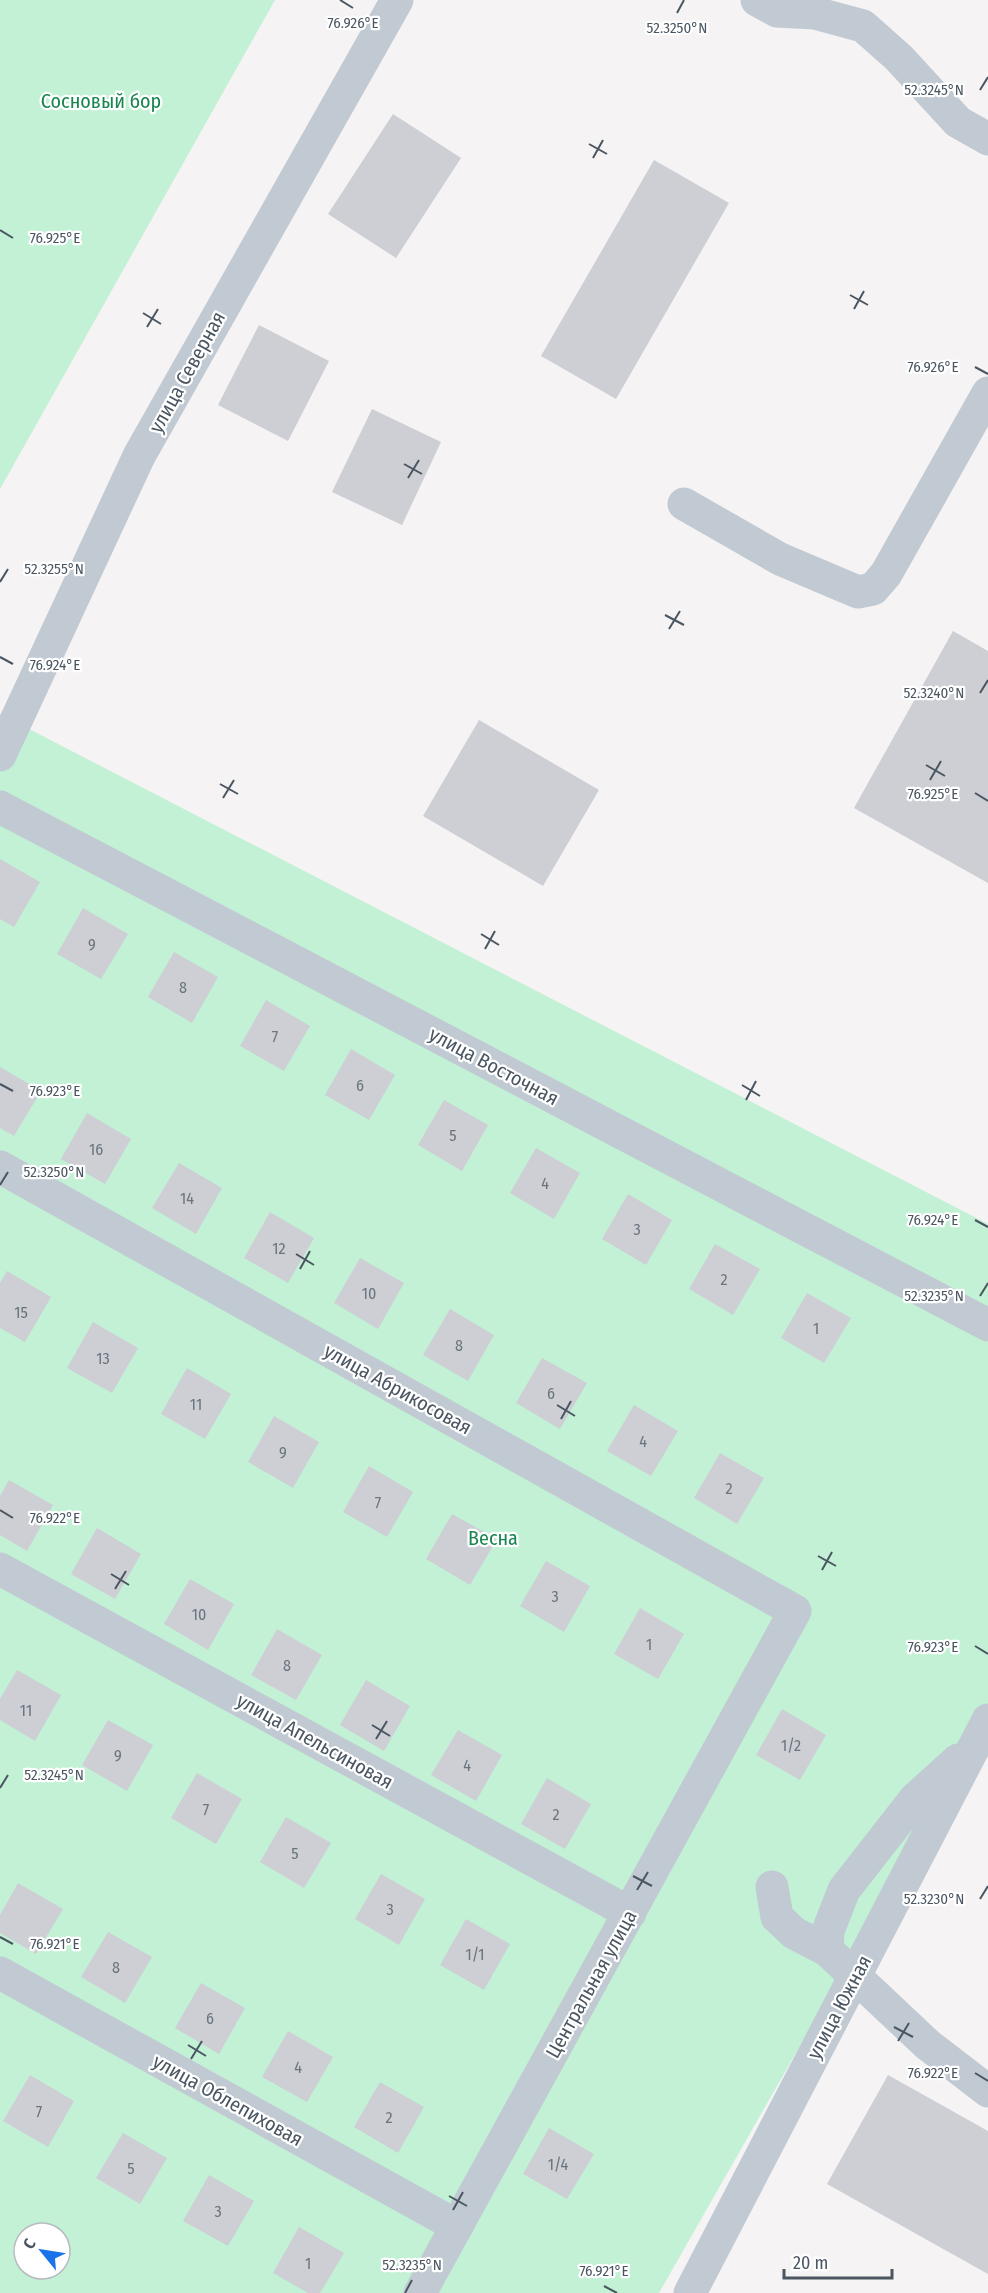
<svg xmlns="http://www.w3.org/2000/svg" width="988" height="2293" viewBox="0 0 988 2293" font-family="'Fira Sans Condensed',sans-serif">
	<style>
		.green { fill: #c3f1d5; fill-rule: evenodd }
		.building { fill: #cdcfd5 }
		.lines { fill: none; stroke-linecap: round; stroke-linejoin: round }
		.minor { stroke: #c1cad2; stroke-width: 33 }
		.ticks { fill: none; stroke: #4a5661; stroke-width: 2 }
		.labels { text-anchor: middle; stroke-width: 4.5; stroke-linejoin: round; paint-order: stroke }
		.number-label { font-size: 16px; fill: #6b747e }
		.park-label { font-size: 20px; fill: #17864f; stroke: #fff }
		.street-label { font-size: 20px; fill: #4a5661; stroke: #fff }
		.ticks-label { font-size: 15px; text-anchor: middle; fill: #4a5661; stroke: #fff; stroke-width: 4.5; stroke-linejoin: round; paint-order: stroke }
	</style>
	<rect width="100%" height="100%" fill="#f5f3f3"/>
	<!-- green -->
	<g class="green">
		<path d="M 0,0 L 275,0 L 0,489 Z"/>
		<path d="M 0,714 L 988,1224 L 988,1716 L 659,2293 L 0,2293 ZM 24,2233 L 60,2233 L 60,2269 L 24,2269 Z"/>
	</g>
	<!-- building -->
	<g class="building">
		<path d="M 393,114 L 461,158 L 396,258 L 328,214 Z"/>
		<path d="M 654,160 L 729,203 L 616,399 L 541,356 Z"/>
		<path d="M 259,325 L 329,361 L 288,441 L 218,405 Z"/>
		<path d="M 372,409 L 441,442 L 402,525 L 332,492 Z"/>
		<path d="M 953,631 L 988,651 L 988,883 L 854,808 Z"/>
		<path d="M 479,720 L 599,790 L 543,886 L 423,816 Z"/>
		<path d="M 0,859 L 40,882 L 14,927 L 0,919 Z"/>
		<path d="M 83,908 L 128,934 L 101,979 L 57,954 Z"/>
		<path d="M 174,952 L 218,977 L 192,1023 L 148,997 Z"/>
		<path d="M 266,1000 L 310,1026 L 284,1071 L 240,1046 Z"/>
		<path d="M 351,1049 L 395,1075 L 369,1120 L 325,1095 Z"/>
		<path d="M 0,1067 L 41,1091 L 14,1136 L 0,1128 Z"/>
		<path d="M 444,1100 L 488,1125 L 462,1171 L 418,1145 Z"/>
		<path d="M 87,1113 L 131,1139 L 105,1184 L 61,1159 Z"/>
		<path d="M 536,1148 L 580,1173 L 554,1219 L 510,1193 Z"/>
		<path d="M 179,1163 L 222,1188 L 196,1234 L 152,1208 Z"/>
		<path d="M 628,1194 L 672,1220 L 646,1265 L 602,1239 Z"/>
		<path d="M 270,1212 L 314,1238 L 288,1283 L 244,1258 Z"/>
		<path d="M 715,1244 L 760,1269 L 733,1315 L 689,1289 Z"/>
		<path d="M 360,1258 L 404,1283 L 378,1329 L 334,1303 Z"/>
		<path d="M 7,1271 L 51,1297 L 25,1342 L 0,1328 L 0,1283 Z"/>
		<path d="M 807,1293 L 851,1318 L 824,1363 L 781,1338 Z"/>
		<path d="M 450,1309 L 494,1335 L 468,1381 L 423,1355 Z"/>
		<path d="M 93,1322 L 138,1348 L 112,1393 L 67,1368 Z"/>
		<path d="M 542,1358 L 587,1383 L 560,1429 L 516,1403 Z"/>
		<path d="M 187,1368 L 231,1394 L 205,1439 L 161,1414 Z"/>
		<path d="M 634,1405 L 678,1431 L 651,1476 L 607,1451 Z"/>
		<path d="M 274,1416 L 319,1442 L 293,1488 L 248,1462 Z"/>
		<path d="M 720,1453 L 764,1478 L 737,1524 L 694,1498 Z"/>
		<path d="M 369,1466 L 413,1492 L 387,1537 L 343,1512 Z"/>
		<path d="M 9,1480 L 53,1505 L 27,1551 L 0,1535 L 0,1496 Z"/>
		<path d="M 452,1514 L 497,1539 L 470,1585 L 426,1559 Z"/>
		<path d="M 97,1528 L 141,1554 L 115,1599 L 71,1574 Z"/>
		<path d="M 546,1561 L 590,1586 L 564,1632 L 520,1606 Z"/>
		<path d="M 190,1579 L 234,1604 L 208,1650 L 164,1624 Z"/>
		<path d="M 640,1608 L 684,1634 L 658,1679 L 614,1654 Z"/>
		<path d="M 277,1629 L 322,1655 L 296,1700 L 251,1675 Z"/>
		<path d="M 17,1670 L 61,1695 L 35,1741 L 0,1720 L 0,1699 Z"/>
		<path d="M 366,1680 L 410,1706 L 384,1751 L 340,1725 Z"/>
		<path d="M 782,1709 L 826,1735 L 800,1780 L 756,1755 Z"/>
		<path d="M 108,1720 L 153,1745 L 127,1791 L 82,1765 Z"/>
		<path d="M 458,1730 L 502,1755 L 476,1801 L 431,1775 Z"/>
		<path d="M 197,1773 L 242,1799 L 216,1844 L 171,1818 Z"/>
		<path d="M 547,1778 L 591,1804 L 565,1849 L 521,1824 Z"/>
		<path d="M 286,1817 L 331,1843 L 304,1888 L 260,1862 Z"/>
		<path d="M 381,1874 L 425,1899 L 399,1945 L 355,1919 Z"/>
		<path d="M 18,1883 L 63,1909 L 36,1954 L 0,1933 L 0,1915 Z"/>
		<path d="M 466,1919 L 510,1944 L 484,1990 L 440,1965 Z"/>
		<path d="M 108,1932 L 152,1957 L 125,2003 L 81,1977 Z"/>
		<path d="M 201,1983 L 245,2008 L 219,2054 L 175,2028 Z"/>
		<path d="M 288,2031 L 333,2057 L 307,2102 L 262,2077 Z"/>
		<path d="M 30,2075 L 74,2101 L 48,2147 L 3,2121 Z"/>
		<path d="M 888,2075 L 988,2131 L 988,2274 L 827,2184 Z"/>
		<path d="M 380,2082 L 424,2107 L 398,2153 L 354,2127 Z"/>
		<path d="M 549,2128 L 594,2154 L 567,2199 L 523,2174 Z"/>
		<path d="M 123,2133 L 167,2158 L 140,2204 L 96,2178 Z"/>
		<path d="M 209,2175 L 254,2201 L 228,2246 L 183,2221 Z"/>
		<path d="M 299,2227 L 344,2253 L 320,2293 L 308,2293 L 273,2273 Z"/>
	</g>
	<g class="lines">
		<!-- minor -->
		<g class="minor">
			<path d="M 757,0 L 777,11 L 815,13 L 863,26 L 899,58 L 958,122 L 988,139"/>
			<path d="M 684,504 L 780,559 L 858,592 L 873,589 L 886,574 L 988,393"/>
			<path d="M 0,755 L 139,456 L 397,0"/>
			<path d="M 0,807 L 988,1325"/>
			<path d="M 0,1167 L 795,1611 L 420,2293"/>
			<path d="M 0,1569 L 630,1913"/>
			<path d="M 958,1760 L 915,1799 L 844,1890 L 828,1931 L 827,1950 L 928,2045 L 988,2091"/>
			<path d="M 772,1887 L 777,1917 L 794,1933 L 827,1950"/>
			<path d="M 0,1973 L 457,2226"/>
			<path d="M 690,2293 L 988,1720"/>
		</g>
	</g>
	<!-- ticks -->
	<path class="ticks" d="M 340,0 L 353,8M 677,13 L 684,0M 980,90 L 988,77M 589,144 L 607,154M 593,158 L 603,140M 0,230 L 13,238M 850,295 L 868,305M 854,309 L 864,291M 143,313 L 161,324M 147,327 L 158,309M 975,367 L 988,374M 404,464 L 422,474M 408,478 L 419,460M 0,582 L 8,569M 665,615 L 684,625M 669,629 L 680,611M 0,657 L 13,664M 980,693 L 988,680M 926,765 L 945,776M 930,780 L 941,761M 220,784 L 238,794M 975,793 L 988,801M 223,798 L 234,780M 481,934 L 499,945M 485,949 L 495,931M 0,1084 L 13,1091M 742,1085 L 760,1096M 746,1100 L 756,1081M 0,1185 L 8,1172M 975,1220 L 988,1227M 296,1254 L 314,1265M 300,1269 L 310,1251M 980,1296 L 988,1283M 557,1405 L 575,1416M 561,1419 L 571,1401M 0,1510 L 13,1518M 818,1556 L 836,1566M 822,1570 L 832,1552M 111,1574 L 129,1585M 115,1589 L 126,1571M 975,1646 L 988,1654M 372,1725 L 390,1736M 376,1739 L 387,1721M 0,1788 L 8,1775M 633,1876 L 652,1886M 637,1890 L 648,1872M 980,1899 L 988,1886M 0,1937 L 13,1944M 894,2027 L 913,2037M 898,2041 L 909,2023M 188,2045 L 206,2056M 191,2059 L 202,2041M 975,2073 L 988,2081M 449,2196 L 467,2206M 453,2210 L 463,2192M 604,2286 L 617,2293M 405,2293 L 412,2280"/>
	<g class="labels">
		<!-- number labels -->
		<g class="number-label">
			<text x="92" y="950">9</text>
			<text x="183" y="993">8</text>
			<text x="275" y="1042">7</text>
			<text x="360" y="1091">6</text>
			<text x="453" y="1141">5</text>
			<text x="96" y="1155">16</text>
			<text x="545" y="1189">4</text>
			<text x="187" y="1204">14</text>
			<text x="637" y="1235">3</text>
			<text x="279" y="1254">12</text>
			<text x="724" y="1285">2</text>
			<text x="369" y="1299">10</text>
			<text x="21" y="1318">15</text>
			<text x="816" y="1334">1</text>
			<text x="459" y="1351">8</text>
			<text x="103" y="1364">13</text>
			<text x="551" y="1399">6</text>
			<text x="196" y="1410">11</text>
			<text x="643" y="1447">4</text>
			<text x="283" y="1458">9</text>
			<text x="729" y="1494">2</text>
			<text x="378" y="1508">7</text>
			<text x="555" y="1602">3</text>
			<text x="199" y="1620">10</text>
			<text x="649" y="1650">1</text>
			<text x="287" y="1671">8</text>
			<text x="26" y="1716">11</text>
			<text x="791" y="1751">1/2</text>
			<text x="118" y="1761">9</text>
			<text x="467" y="1771">4</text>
			<text x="206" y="1815">7</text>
			<text x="556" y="1820">2</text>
			<text x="295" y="1859">5</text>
			<text x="390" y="1915">3</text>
			<text x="475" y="1960">1/1</text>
			<text x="116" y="1973">8</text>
			<text x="210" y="2024">6</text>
			<text x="298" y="2073">4</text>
			<text x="39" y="2117">7</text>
			<text x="389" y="2123">2</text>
			<text x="558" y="2170">1/4</text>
			<text x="131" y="2174">5</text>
			<text x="218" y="2217">3</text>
			<text x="308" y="2269">1</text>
		</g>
		<!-- park labels -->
		<g class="park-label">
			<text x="101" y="108">Сосновый бор</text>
			<text x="493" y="1545">Весна</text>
		</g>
		<!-- street labels -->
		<g class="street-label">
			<text transform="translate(187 372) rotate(-61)" y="7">улица Северная</text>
			<text transform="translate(494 1066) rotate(28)" y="7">улица Восточная</text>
			<text transform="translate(398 1389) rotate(29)" y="7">улица Абрикосовая</text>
			<text transform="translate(315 1741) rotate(29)" y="7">улица Апельсиновая</text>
			<text transform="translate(591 1984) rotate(-61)" y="7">Центральная улица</text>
			<text transform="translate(839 2007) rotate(-62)" y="7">улица Южная</text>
			<text transform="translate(228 2100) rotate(29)" y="7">улица Облепиховая</text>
		</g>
	</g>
	<g class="ticks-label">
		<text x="353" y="28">76.926°E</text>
		<text x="677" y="33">52.3250°N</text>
		<text x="934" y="95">52.3245°N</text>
		<text x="55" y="243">76.925°E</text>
		<text x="933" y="372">76.926°E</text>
		<text x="54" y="574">52.3255°N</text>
		<text x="55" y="670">76.924°E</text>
		<text x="934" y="698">52.3240°N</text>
		<text x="933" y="799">76.925°E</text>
		<text x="55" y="1096">76.923°E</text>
		<text x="54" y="1177">52.3250°N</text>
		<text x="933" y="1225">76.924°E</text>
		<text x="934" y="1301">52.3235°N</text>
		<text x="55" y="1523">76.922°E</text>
		<text x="933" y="1652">76.923°E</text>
		<text x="54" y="1780">52.3245°N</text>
		<text x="934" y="1904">52.3230°N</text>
		<text x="55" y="1949">76.921°E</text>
		<text x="933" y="2078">76.922°E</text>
		<text x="412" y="2270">52.3235°N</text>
		<text x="604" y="2276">76.921°E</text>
	</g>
	<!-- north arrow -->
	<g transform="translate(42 2251) rotate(300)"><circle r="28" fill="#ffffff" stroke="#b7bbc0" stroke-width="1.5"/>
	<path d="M0-4.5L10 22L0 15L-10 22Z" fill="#1a73e8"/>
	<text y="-9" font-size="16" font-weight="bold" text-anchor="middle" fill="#4a5661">С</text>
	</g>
	<!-- scale -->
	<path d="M784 2269v9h108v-9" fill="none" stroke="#4a5661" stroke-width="3"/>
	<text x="793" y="2269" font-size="18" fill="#4a5661" stroke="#ffffff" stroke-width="4.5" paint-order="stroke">20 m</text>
</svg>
